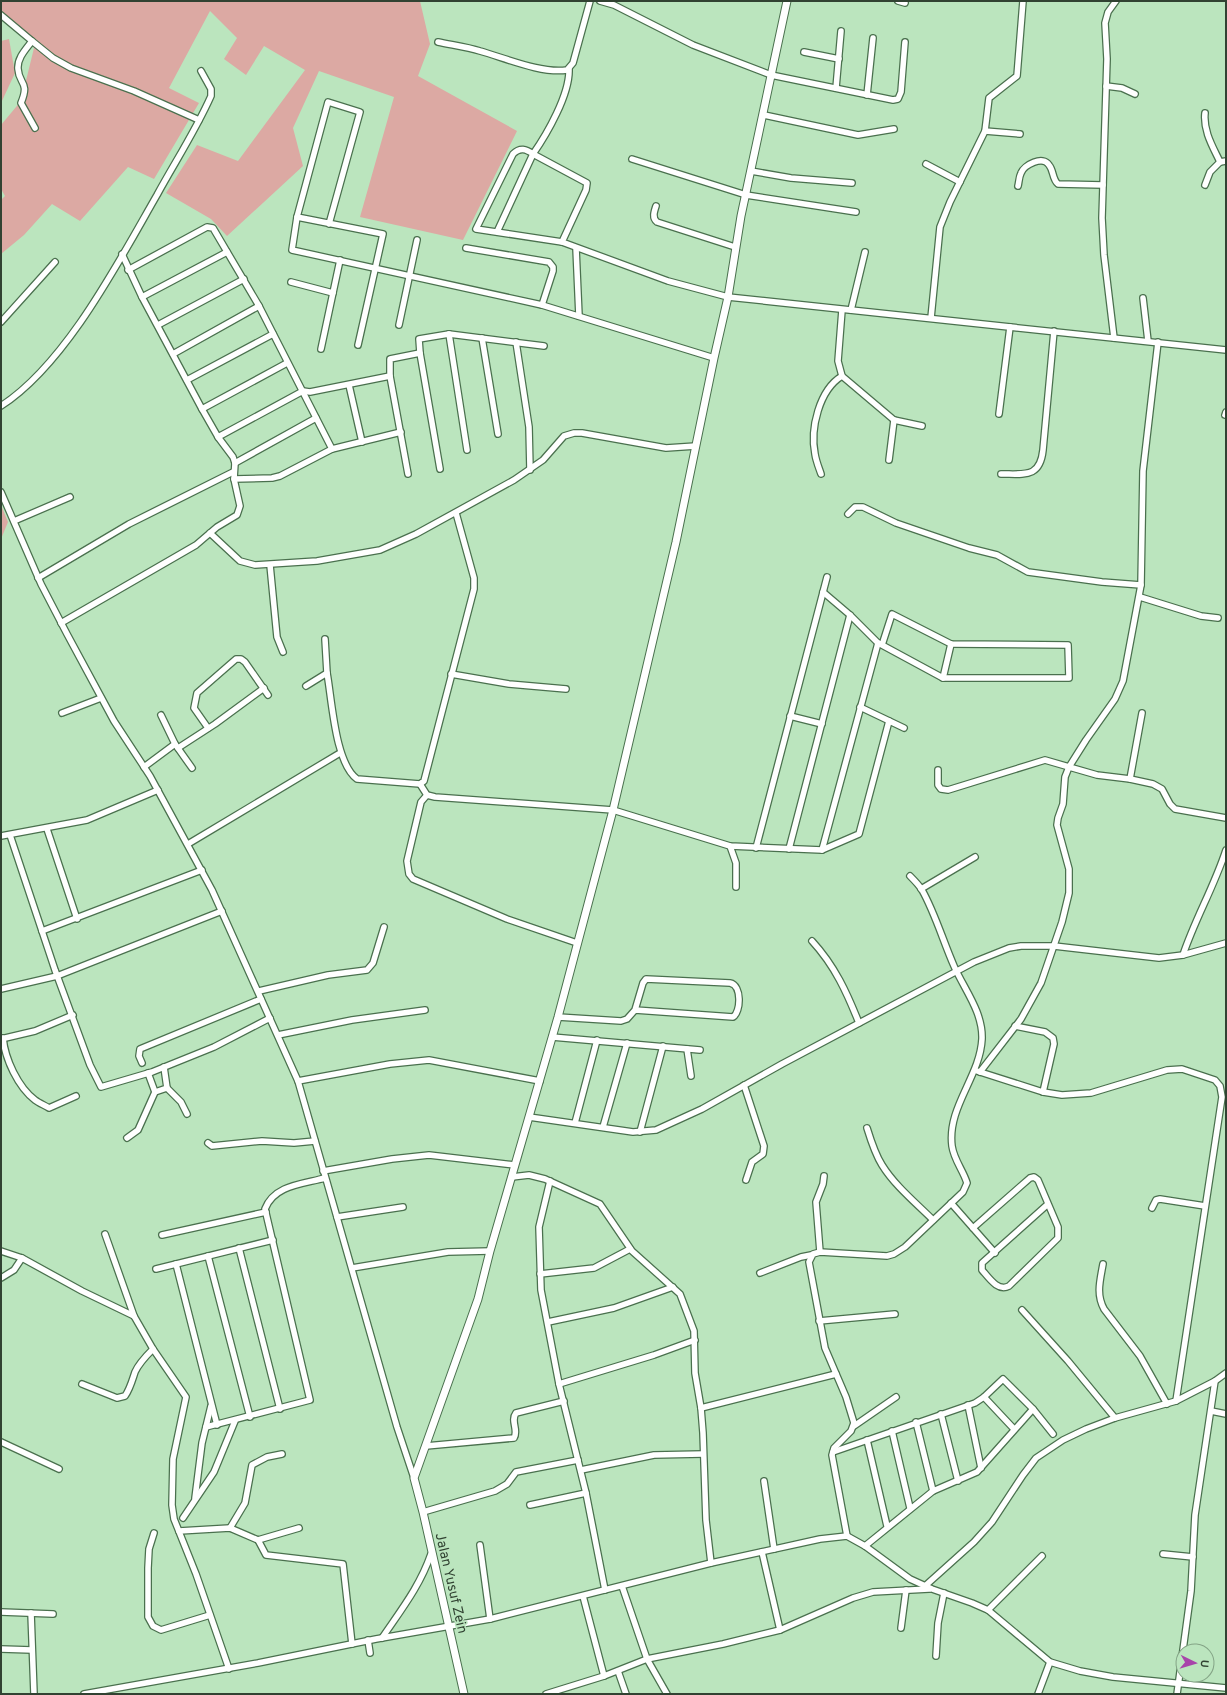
<svg xmlns="http://www.w3.org/2000/svg" width="1227" height="1695" viewBox="0 0 1227 1695" font-family="Overpass,sans-serif">
	<style>
		.green { fill: #dca9a3 }
		.lines { fill: none; stroke-linecap: round; stroke-linejoin: round }
		.minor-casing { stroke: #4a704e; stroke-width: 8 }
		.tertiary-casing { stroke: #4a704e; stroke-width: 9 }
		.minor { stroke: #fff; stroke-width: 5.5 }
		.tertiary { stroke: #fff; stroke-width: 7 }
		.labels { text-anchor: middle; stroke-width: 3; stroke-linejoin: round; paint-order: stroke }
		.street-label { font-size: 14px; fill: #314232; stroke: #bbe5be }
	</style>
	<rect width="100%" height="100%" fill="#bbe5be"/>
	<!-- green -->
	<g class="green">
		<path d="M 1,1 L 420,1 L 430,44 L 418,76 L 517,131 L 463,240 L 360,217 L 394,97 L 319,71 L 293,128 L 303,166 L 227,236 L 211,219 L 166,193 L 197,145 L 238,161 L 305,70 L 264,46 L 246,75 L 224,59 L 237,38 L 210,11 L 169,88 L 199,103 L 154,179 L 128,167 L 80,221 L 52,204 L 24,235 L 1,254 L 1,200 L 5,196 L 1,189 L 1,125 L 21,101 L 34,48 L 9,18 L 1,13 Z"/>
		<path d="M 9,39 L 15,73 L 1,103 L 1,41 Z"/>
		<path d="M 1,505 L 8,522 L 1,539 Z"/>
	</g>
	<g class="lines">
		<defs>
			<g id="minor">
				<path d="M 600,1 L 614,5 L 693,45 L 771,75 L 893,100 L 898,99 L 901,92 L 905,42"/>
				<path d="M 898,1 L 905,3"/>
				<path d="M 1,15 L 32,41 C 26,49 17,58 18,69 C 19,85 30,81 21,103 L 35,128"/>
				<path d="M 32,41 L 53,58 L 71,68 L 134,91 L 199,120"/>
				<path d="M 438,42 C 452,45 467,47 480,51 C 505,58 542,74 567,70 L 573,63 L 590,1"/>
				<path d="M 804,52 L 839,59"/>
				<path d="M 569,69 C 570,94 547,134 533,154 L 587,183 L 586,190 L 562,242 L 668,281 L 728,297 L 1226,350"/>
				<path d="M 1106,86 L 1122,88 L 1135,94"/>
				<path d="M 836,88 L 841,31"/>
				<path d="M 867,95 L 873,38"/>
				<path d="M 1205,113 C 1203,131 1213,147 1220,162 L 1226,161"/>
				<path d="M 764,115 L 858,135 L 894,129"/>
				<path d="M 985,131 L 1020,134"/>
				<path d="M 632,159 L 746,195 L 856,212"/>
				<path d="M 926,164 L 960,182"/>
				<path d="M 751,171 L 791,178 L 852,183"/>
				<path d="M 1205,185 L 1210,172 L 1220,162"/>
				<path d="M 1018,186 C 1019,182 1019,177 1021,173 C 1024,165 1043,155 1049,165 C 1054,171 1052,179 1058,184 L 1103,185"/>
				<path d="M 656,206 C 654,212 652,218 657,222 L 735,247"/>
				<path d="M 297,217 L 292,250 L 542,305 L 714,358"/>
				<path d="M 329,224 L 360,112 L 328,102 L 297,217 C 326,223 354,228 383,234 L 358,345"/>
				<path d="M 497,232 L 533,154 C 526,149 520,147 513,154 L 476,229 L 562,242"/>
				<path d="M 466,248 L 549,262 L 553,267 L 553,271 L 542,305"/>
				<path d="M 576,248 L 579,316"/>
				<path d="M 128,270 L 207,227 L 213,228 L 259,306 L 332,449"/>
				<path d="M 291,282 L 333,293"/>
				<path d="M 142,297 L 227,252"/>
				<path d="M 1143,298 L 1148,341"/>
				<path d="M 842,310 L 838,361 L 842,376 L 894,420 L 922,426"/>
				<path d="M 851,310 L 865,252"/>
				<path d="M 931,318 L 940,227 L 950,202 L 985,131 L 989,98 L 1017,76 L 1023,1"/>
				<path d="M 1,322 L 55,262"/>
				<path d="M 158,325 L 244,279"/>
				<path d="M 399,325 L 417,240"/>
				<path d="M 449,334 L 467,450"/>
				<path d="M 482,338 L 498,434"/>
				<path d="M 1114,338 L 1104,255 L 1102,218 L 1107,59 L 1105,23 L 1108,12 L 1116,1"/>
				<path d="M 516,342 L 529,427 L 530,470"/>
				<path d="M 321,349 L 340,260"/>
				<path d="M 173,354 L 259,306"/>
				<path d="M 390,376 L 408,474"/>
				<path d="M 187,380 L 273,334"/>
				<path d="M 349,385 L 362,442"/>
				<path d="M 1,406 C 66,364 119,261 157,195 C 175,162 196,130 211,96 L 211,89 L 201,71"/>
				<path d="M 202,409 L 287,363"/>
				<path d="M 999,414 L 1010,327"/>
				<path d="M 1225,415 L 1226,412"/>
				<path d="M 218,437 L 303,391 L 310,392 L 390,376 L 390,359 L 420,353"/>
				<path d="M 889,460 L 894,420"/>
				<path d="M 235,463 L 316,418"/>
				<path d="M 440,469 L 420,353 L 419,339 L 449,334 L 544,346"/>
				<path d="M 821,474 C 819,468 816,461 815,454 C 810,429 819,390 842,376"/>
				<path d="M 1001,474 C 1025,474 1040,478 1043,450 L 1054,331"/>
				<path d="M 234,479 L 272,478 L 280,476 L 332,449 L 401,432"/>
				<path d="M 1,492 L 41,584 L 67,634 L 114,721 L 150,776 L 212,890 L 298,1081 L 397,1427 L 414,1478"/>
				<path d="M 848,514 L 855,507 L 863,507 L 896,523 L 969,548 L 997,555 L 1028,572 L 1102,582 L 1141,585"/>
				<path d="M 14,521 L 70,497"/>
				<path d="M 210,533 L 240,561 L 255,565 L 317,561 L 380,550 L 416,534 L 514,480 L 543,460 L 564,436 L 574,433 L 582,433 L 666,448 L 696,446"/>
				<path d="M 270,565 L 277,637 L 283,652"/>
				<path d="M 38,578 L 129,524 L 233,472"/>
				<path d="M 823,592 L 850,615 L 878,643 L 882,645 L 943,678 L 1069,678 L 1068,645 L 951,644 L 892,614 L 882,645"/>
				<path d="M 1140,597 L 1201,616 L 1218,618"/>
				<path d="M 61,623 L 196,545 L 217,527 L 237,515 L 240,506 L 234,479 L 235,463 L 233,457 L 218,437 L 202,409 L 142,297 L 122,254"/>
				<path d="M 325,639 L 327,673"/>
				<path d="M 451,674 L 509,684 L 566,689"/>
				<path d="M 943,678 L 951,644"/>
				<path d="M 306,686 L 327,673 C 332,700 335,763 357,779 L 420,784 L 424,781 L 474,589 L 474,578 L 456,513"/>
				<path d="M 860,707 L 904,728"/>
				<path d="M 62,713 L 101,698"/>
				<path d="M 161,715 L 175,744 L 192,768"/>
				<path d="M 790,716 L 822,724"/>
				<path d="M 208,728 L 194,708 L 197,693 L 236,659 L 241,659 L 245,662 L 268,695"/>
				<path d="M 178,748 L 215,724 L 264,688"/>
				<path d="M 144,767 L 175,744"/>
				<path d="M 938,770 L 938,785 L 941,789 L 948,790 L 1045,760 L 1097,775 L 1130,779 L 1153,784 L 1162,789 L 1170,804 L 1175,809 L 1226,818"/>
				<path d="M 1130,779 L 1142,713"/>
				<path d="M 420,784 L 427,795 L 435,797 L 613,810 L 730,846 L 822,850 L 859,834 L 889,721"/>
				<path d="M 427,795 L 421,802 L 407,861 L 409,874 L 413,879 L 507,919 L 577,943"/>
				<path d="M 47,829 L 77,919"/>
				<path d="M 10,835 L 55,970 L 90,1065 L 101,1087 L 152,1072 L 214,1047 L 270,1018"/>
				<path d="M 1,836 L 87,820 L 158,790"/>
				<path d="M 188,844 L 340,753"/>
				<path d="M 730,846 L 736,863 L 736,887"/>
				<path d="M 756,848 L 827,577"/>
				<path d="M 789,849 L 850,615"/>
				<path d="M 822,850 L 878,643"/>
				<path d="M 921,889 L 975,857"/>
				<path d="M 42,931 L 202,870"/>
				<path d="M 812,941 C 835,966 847,993 859,1023"/>
				<path d="M 1183,955 C 1195,919 1214,887 1226,850"/>
				<path d="M 1,989 L 57,976 L 222,911"/>
				<path d="M 259,991 L 328,975 L 367,970 L 373,963 L 384,927"/>
				<path d="M 558,1017 L 621,1021 L 627,1019 L 635,1010 L 733,1017 C 741,1012 742,985 730,983 L 646,979 L 643,983 L 635,1010"/>
				<path d="M 1015,1026 L 1045,1032 L 1053,1038 L 1054,1044 L 1043,1092"/>
				<path d="M 278,1035 L 352,1020 L 425,1010"/>
				<path d="M 552,1037 L 700,1050"/>
				<path d="M 3,1038 C 5,1059 18,1087 35,1100 C 39,1103 44,1105 49,1108 L 76,1096"/>
				<path d="M 1,1039 L 35,1031 L 73,1015"/>
				<path d="M 687,1049 L 691,1076"/>
				<path d="M 142,1063 L 139,1056 L 140,1049 L 261,999"/>
				<path d="M 977,1071 L 1043,1092 L 1062,1095 L 1091,1093 L 1167,1070 L 1182,1069 L 1215,1080 L 1220,1086 L 1222,1097 L 1176,1401"/>
				<path d="M 980,1072 L 1021,1019 L 1041,983 L 1062,922 L 1069,893 L 1069,869 L 1057,825 L 1058,818 L 1063,804 L 1065,777 L 1069,767 L 1086,740 L 1115,699 L 1123,681 L 1141,585 L 1143,471 L 1158,342"/>
				<path d="M 148,1073 L 155,1092"/>
				<path d="M 298,1081 L 390,1064 L 429,1060 L 540,1081"/>
				<path d="M 744,1085 L 764,1146 L 763,1154 L 752,1162 L 746,1180"/>
				<path d="M 167,1088 L 181,1102 L 187,1114"/>
				<path d="M 529,1117 L 633,1132 L 656,1130 L 702,1109 L 782,1064 L 974,962 L 1009,948 L 1021,946 L 1054,946 L 1159,958 L 1183,955 L 1226,943"/>
				<path d="M 575,1123 L 597,1040"/>
				<path d="M 603,1127 L 627,1043"/>
				<path d="M 867,1128 C 871,1141 875,1154 882,1165 C 895,1186 916,1203 933,1220"/>
				<path d="M 640,1132 L 663,1046"/>
				<path d="M 127,1138 L 138,1130 L 155,1092 L 167,1088 L 164,1067"/>
				<path d="M 208,1143 L 212,1146 L 262,1141 L 294,1143 L 315,1141"/>
				<path d="M 323,1171 L 392,1159 L 429,1155 L 515,1165"/>
				<path d="M 512,1177 L 529,1175 L 545,1179 L 600,1204 L 632,1251 L 680,1294 L 694,1331 L 695,1373 L 701,1408 L 703,1433 L 706,1520 L 711,1563"/>
				<path d="M 550,1181 L 539,1227 L 541,1290 L 559,1384 L 586,1493 L 605,1590"/>
				<path d="M 951,1203 L 995,1253"/>
				<path d="M 1152,1208 L 1156,1200 L 1160,1199 L 1205,1206"/>
				<path d="M 337,1217 L 403,1207"/>
				<path d="M 973,1228 L 1030,1178 L 1034,1177 L 1038,1180 L 1058,1227 L 1058,1238 L 1009,1286 C 998,1292 989,1278 982,1270 L 982,1263 L 1048,1204"/>
				<path d="M 105,1234 L 134,1316"/>
				<path d="M 162,1235 L 266,1212"/>
				<path d="M 239,1248 L 280,1409"/>
				<path d="M 1,1251 L 22,1258 L 82,1291 L 134,1316 L 153,1349 L 186,1397 L 173,1459 L 172,1505 L 174,1519 L 196,1574 L 229,1669"/>
				<path d="M 820,1252 L 816,1202 L 823,1184 L 824,1176"/>
				<path d="M 208,1256 L 250,1417"/>
				<path d="M 176,1264 L 217,1425"/>
				<path d="M 1103,1264 C 1100,1281 1096,1294 1104,1309 L 1140,1356 L 1167,1404"/>
				<path d="M 352,1268 L 448,1252 L 490,1251"/>
				<path d="M 156,1269 L 273,1240"/>
				<path d="M 760,1273 L 801,1257 L 811,1255"/>
				<path d="M 540,1274 L 594,1268 L 630,1249"/>
				<path d="M 1,1278 L 14,1270 L 22,1258"/>
				<path d="M 1022,1310 L 1068,1361 L 1115,1418"/>
				<path d="M 819,1321 L 895,1314"/>
				<path d="M 548,1322 L 614,1308 L 673,1287"/>
				<path d="M 82,1384 L 117,1398 L 125,1396 C 130,1389 132,1381 135,1372 C 139,1363 146,1356 153,1349"/>
				<path d="M 559,1384 L 654,1355 L 695,1340"/>
				<path d="M 984,1397 L 1014,1429"/>
				<path d="M 968,1405 L 981,1468"/>
				<path d="M 701,1408 L 836,1374"/>
				<path d="M 1211,1411 L 1226,1414"/>
				<path d="M 941,1414 L 958,1481"/>
				<path d="M 916,1422 L 933,1491"/>
				<path d="M 854,1426 L 896,1397"/>
				<path d="M 206,1427 L 310,1400 L 265,1209 C 274,1185 303,1184 325,1178"/>
				<path d="M 892,1431 L 910,1508"/>
				<path d="M 867,1440 L 887,1526"/>
				<path d="M 1,1442 L 59,1469"/>
				<path d="M 426,1446 L 514,1438 C 519,1430 510,1421 516,1413 L 564,1401"/>
				<path d="M 833,1452 L 975,1403 L 984,1397 L 1003,1379 L 1033,1409 L 1053,1434"/>
				<path d="M 581,1470 L 654,1455 L 703,1454"/>
				<path d="M 764,1481 L 774,1549"/>
				<path d="M 195,1498 L 202,1443 L 211,1406"/>
				<path d="M 530,1505 L 586,1493"/>
				<path d="M 423,1512 L 495,1491 L 507,1484 L 516,1472 L 578,1460"/>
				<path d="M 183,1518 L 214,1472 L 235,1421"/>
				<path d="M 230,1528 L 245,1503 L 252,1465 L 267,1457 L 282,1454"/>
				<path d="M 179,1531 L 230,1528 L 258,1540 L 299,1528"/>
				<path d="M 154,1533 L 149,1549 L 148,1568 L 148,1617 L 153,1626 L 161,1630 L 210,1615"/>
				<path d="M 847,1536 L 832,1455 L 834,1448 L 851,1431 L 854,1423 L 846,1397 L 825,1348 L 809,1262 L 813,1254 L 820,1252 L 887,1256 L 894,1254 L 905,1247 L 963,1192 L 967,1183 C 963,1170 954,1160 952,1146 C 947,1107 980,1077 982,1039 C 983,1012 964,989 954,966 C 943,941 935,913 922,890 C 919,885 914,880 910,876"/>
				<path d="M 258,1540 L 266,1555 L 343,1564 L 352,1644"/>
				<path d="M 480,1545 L 490,1619"/>
				<path d="M 865,1546 L 933,1491 L 977,1472 L 1033,1409"/>
				<path d="M 762,1552 L 780,1630"/>
				<path d="M 1163,1554 L 1193,1557"/>
				<path d="M 622,1586 L 647,1659 L 667,1694"/>
				<path d="M 925,1586 L 974,1542 L 992,1522 L 1023,1475 L 1036,1458 L 1063,1440 L 1086,1429 L 1115,1418 L 1176,1401 L 1215,1381"/>
				<path d="M 583,1596 L 604,1676"/>
				<path d="M 988,1610 L 1042,1556"/>
				<path d="M 1,1612 L 53,1614"/>
				<path d="M 31,1613 L 34,1694"/>
				<path d="M 901,1628 L 906,1590"/>
				<path d="M 382,1638 C 401,1610 420,1586 431,1554"/>
				<path d="M 368,1640 L 370,1653"/>
				<path d="M 1,1649 L 32,1650"/>
				<path d="M 936,1656 L 938,1623 L 944,1593"/>
				<path d="M 618,1671 L 626,1694"/>
				<path d="M 84,1694 L 258,1663 L 376,1639 L 490,1619 L 711,1563 L 820,1539 L 847,1536 L 865,1546 L 910,1579 L 932,1589 L 972,1603 L 988,1610 L 1050,1662 L 1080,1671 L 1113,1677 L 1226,1688"/>
				<path d="M 546,1694 L 604,1676 L 647,1659 L 723,1644 L 780,1630 L 853,1598 L 873,1592 L 929,1589"/>
				<path d="M 1038,1694 L 1050,1662"/>
				<path d="M 1177,1694 L 1191,1591 L 1195,1515 L 1215,1381 L 1226,1373"/>
			</g>
			<path id="tertiary" d="M 464,1694 L 423,1512 L 414,1478 L 478,1299 L 490,1251 L 558,1017 L 613,810 L 676,542 L 714,358 L 728,297 L 741,216 L 787,1"/>
		</defs>
		<!-- minor casing -->
		<use href="#minor" class="minor-casing"/>
		<!-- tertiary casing -->
		<use href="#tertiary" class="tertiary-casing"/>
		<!-- minor -->
		<use href="#minor" class="minor"/>
		<!-- tertiary -->
		<use href="#tertiary" class="tertiary"/>
	</g>
	<g class="labels">
		<!-- street labels -->
		<g class="street-label">
			<text transform="translate(452 1583) rotate(77)" y="5">Jalan Yusuf Zein</text>
		</g>
	</g>
	<!-- border -->
	<rect width="1227" height="1695" fill="none" stroke="#314232" stroke-width="4"/>
	<!-- north arrow -->
	<g transform="translate(1195 1663) rotate(95)"><circle r="19" fill="#bbe5be" stroke="#84a486"/>
	<path d="M0-3L7 15L0 10L-7 15Z" fill="#a844aa"/>
	<text y="-6" font-size="11" font-weight="bold" text-anchor="middle" fill="#314232">U</text>
	</g>
</svg>
